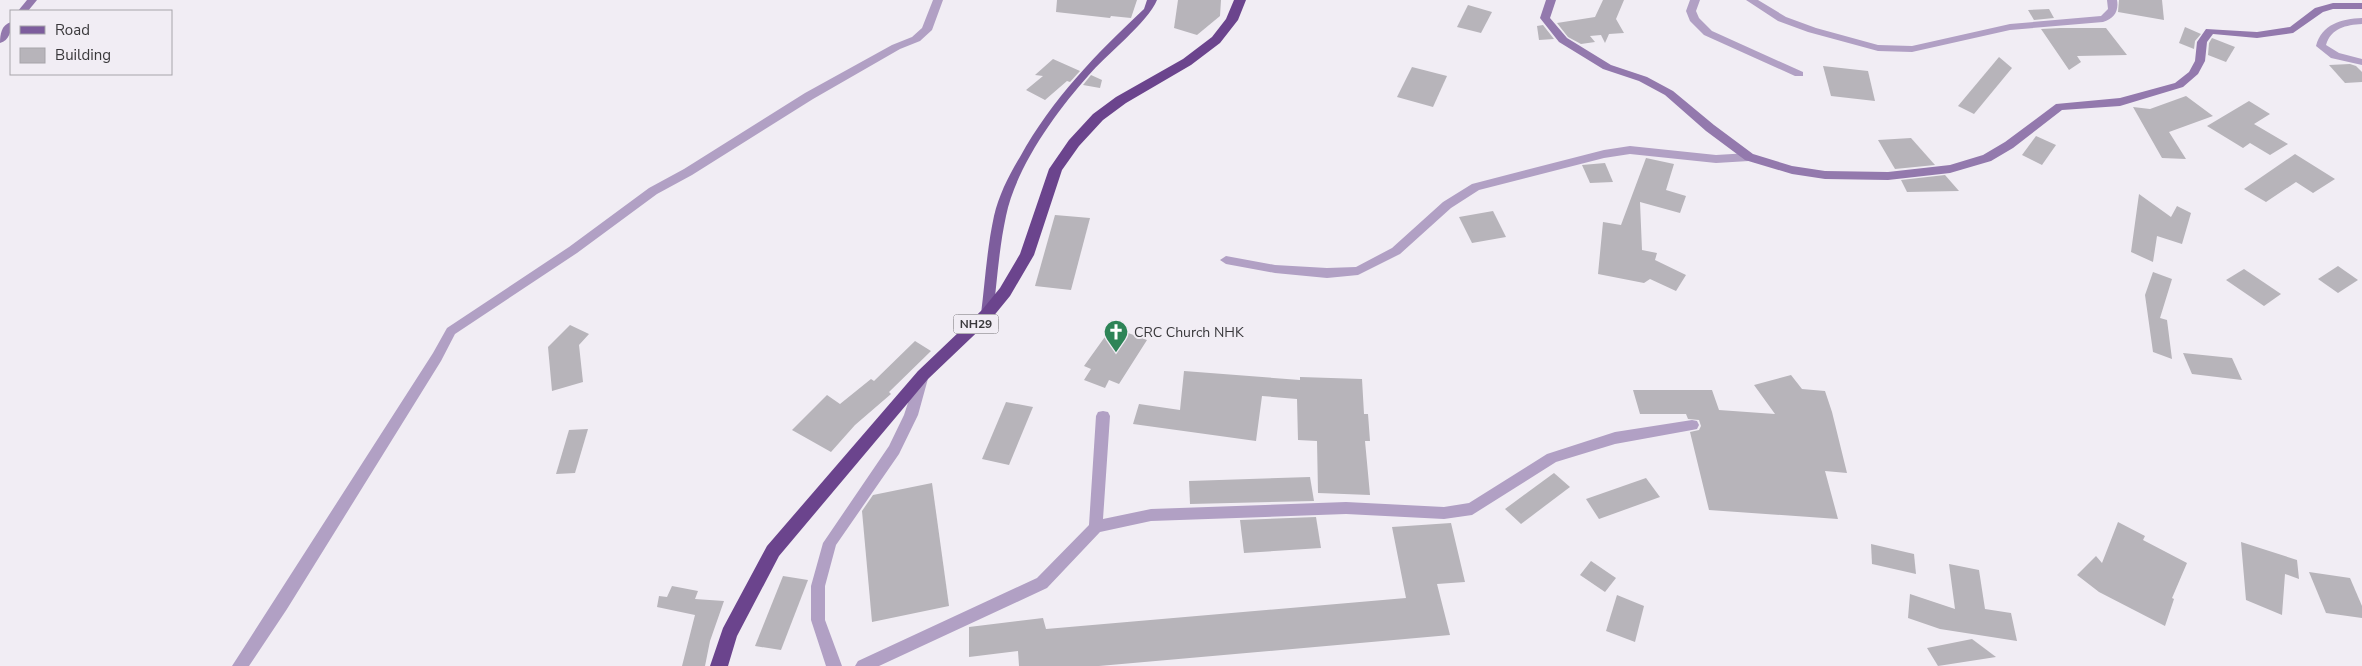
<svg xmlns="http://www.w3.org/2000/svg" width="2362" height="666" viewBox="0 0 2362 666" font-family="'Nunito Sans',sans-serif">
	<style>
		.building { fill: #b7b4ba }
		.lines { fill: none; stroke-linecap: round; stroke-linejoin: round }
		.street { fill: #b1a0c4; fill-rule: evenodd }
		.secondary { fill: #9379ad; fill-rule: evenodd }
		.primary { fill: #7d5d9d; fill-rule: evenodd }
		.highway { fill: #6b448d; fill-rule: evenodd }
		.labels { text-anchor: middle; stroke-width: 4; stroke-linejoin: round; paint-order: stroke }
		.shield { fill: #f1edf4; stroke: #706e72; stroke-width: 1 }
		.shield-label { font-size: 12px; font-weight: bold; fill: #39383b }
		.poi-label { font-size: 14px; fill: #39383b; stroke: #f1edf4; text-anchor: start }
	</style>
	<rect width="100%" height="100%" fill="#f1edf4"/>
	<!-- building -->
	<g class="building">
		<path d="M 1057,0 L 1137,0 L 1131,18 L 1111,16 L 1110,18 L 1056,12 Z"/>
		<path d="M 1178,0 L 1221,0 L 1220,16 L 1197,35 L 1174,28 Z"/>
		<path d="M 1603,0 L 1624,0 L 1616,19 L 1624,33 L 1609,34 L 1605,43 L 1601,35 L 1590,36 L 1595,42 L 1581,44 L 1568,37 L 1557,23 L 1595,17 Z"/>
		<path d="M 2119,0 L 2162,0 L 2164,20 L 2118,12 Z"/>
		<path d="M 1468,5 L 1492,12 L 1481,33 L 1457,27 Z"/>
		<path d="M 2049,9 L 2054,18 L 2034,20 L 2028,10 Z"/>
		<path d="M 1543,25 L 1554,39 L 1539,40 L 1537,26 Z"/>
		<path d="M 2185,27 L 2201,34 L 2195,41 L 2194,49 L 2179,43 Z"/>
		<path d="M 2060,28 L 2106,28 L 2127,55 L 2077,56 L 2081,62 L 2069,70 L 2041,29 Z"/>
		<path d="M 2212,38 L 2235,47 L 2226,62 L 2208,55 L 2209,43 Z"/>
		<path d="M 1999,57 L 2012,68 L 1974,114 L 1958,106 Z"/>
		<path d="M 1053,59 L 1080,71 L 1070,82 L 1067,81 L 1045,100 L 1026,90 L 1043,76 L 1035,75 Z"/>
		<path d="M 2350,64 L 2356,66 L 2362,72 L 2362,82 L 2345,83 L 2329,65 Z"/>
		<path d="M 1823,66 L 1868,71 L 1875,101 L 1831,96 Z"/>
		<path d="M 1412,67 L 1447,76 L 1433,107 L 1397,97 Z"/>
		<path d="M 1091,75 L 1102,80 L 1100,88 L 1083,85 Z"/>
		<path d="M 2186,96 L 2213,116 L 2169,132 L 2186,159 L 2162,158 L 2133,107 L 2150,109 Z"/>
		<path d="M 2249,101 L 2270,114 L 2254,124 L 2288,144 L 2270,155 L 2250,143 L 2243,148 L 2207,126 Z"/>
		<path d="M 2036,136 L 2056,145 L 2042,165 L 2022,155 Z"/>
		<path d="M 1911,138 L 1935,165 L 1895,169 L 1878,140 Z"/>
		<path d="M 2295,154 L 2335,179 L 2313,193 L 2296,182 L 2266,202 L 2244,189 Z"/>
		<path d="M 1646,158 L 1674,164 L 1666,190 L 1686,196 L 1680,213 L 1640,202 L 1642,250 L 1657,253 L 1655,260 L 1686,275 L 1676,291 L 1650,279 L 1644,283 L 1598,274 L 1603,222 L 1621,225 Z"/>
		<path d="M 1605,163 L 1613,182 L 1590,183 L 1582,165 Z"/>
		<path d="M 1945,175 L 1959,191 L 1907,192 L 1901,180 Z"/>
		<path d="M 2139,194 L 2171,217 L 2177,206 L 2191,213 L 2182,244 L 2157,236 L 2153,262 L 2131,252 Z"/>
		<path d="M 1493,211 L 1506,237 L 1472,243 L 1459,217 Z"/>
		<path d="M 1055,215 L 1090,218 L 1071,290 L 1035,286 Z"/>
		<path d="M 2338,266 L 2358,280 L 2338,293 L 2318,279 Z"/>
		<path d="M 2244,269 L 2281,294 L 2264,306 L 2226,280 Z"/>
		<path d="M 2153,272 L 2172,279 L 2160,318 L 2167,320 L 2172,359 L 2153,352 L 2145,295 Z"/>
		<path d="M 570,325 L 589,334 L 579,345 L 583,382 L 552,391 L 548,347 Z"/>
		<path d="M 1112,327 L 1147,340 L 1119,384 L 1109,380 L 1105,388 L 1084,380 L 1091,369 L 1084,366 Z"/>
		<path d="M 915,341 L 931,351 L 889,392 L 891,394 L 855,425 L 831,452 L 792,430 L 827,395 L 840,404 L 871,379 L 874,381 Z"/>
		<path d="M 2183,353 L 2232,358 L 2242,380 L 2192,374 Z"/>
		<path d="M 1184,371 L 1300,380 L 1300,377 L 1362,379 L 1364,414 L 1368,414 L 1370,441 L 1365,441 L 1370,495 L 1318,493 L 1317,441 L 1298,440 L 1297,399 L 1262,396 L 1256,441 L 1133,424 L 1139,404 L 1180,410 Z"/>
		<path d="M 1791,375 L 1802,389 L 1825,391 L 1832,412 L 1847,473 L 1825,471 L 1838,519 L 1709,510 L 1690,432 L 1699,430 L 1701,426 L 1699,420 L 1688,419 L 1686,414 L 1640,414 L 1633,390 L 1712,390 L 1719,410 L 1775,414 L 1754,385 Z"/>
		<path d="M 1006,402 L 1033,407 L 1009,465 L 982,459 Z"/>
		<path d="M 588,429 L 575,473 L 556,474 L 569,430 Z"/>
		<path d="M 1554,473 L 1570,487 L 1521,524 L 1505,509 Z"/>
		<path d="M 1310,477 L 1314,501 L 1190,504 L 1189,481 Z"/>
		<path d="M 1646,478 L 1660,497 L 1599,519 L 1586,499 Z"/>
		<path d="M 932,483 L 949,606 L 872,622 L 862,511 L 873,495 Z"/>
		<path d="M 1316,517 L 1321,548 L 1244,553 L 1240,520 Z"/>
		<path d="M 2118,522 L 2145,536 L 2143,540 L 2187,563 L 2172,598 L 2174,599 L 2165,626 L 2099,592 L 2077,575 L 2096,556 L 2102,563 Z"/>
		<path d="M 1451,523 L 1465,582 L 1437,584 L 1450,635 L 1099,666 L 1019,666 L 1018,651 L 969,657 L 969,627 L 1043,618 L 1046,629 L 1406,598 L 1392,527 Z"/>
		<path d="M 2241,542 L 2297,560 L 2299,579 L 2285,574 L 2282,615 L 2246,600 Z"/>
		<path d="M 1871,544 L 1914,554 L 1916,574 L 1872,564 Z"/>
		<path d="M 1591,561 L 1616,578 L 1605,592 L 1580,575 Z"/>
		<path d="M 1949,564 L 1979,570 L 1985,609 L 2011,613 L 2017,641 L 1940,629 L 1908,618 L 1910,594 L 1955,609 Z"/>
		<path d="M 2309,572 L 2350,578 L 2362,606 L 2362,618 L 2326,613 Z"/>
		<path d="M 783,576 L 808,580 L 781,650 L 755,646 Z"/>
		<path d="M 672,586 L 698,591 L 695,599 L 724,601 L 710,641 L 705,666 L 682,666 L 695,615 L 657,607 L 659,596 L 667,597 Z"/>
		<path d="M 1617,595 L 1644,606 L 1635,642 L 1606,631 Z"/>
		<path d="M 1972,639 L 1996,657 L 1938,666 L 1927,648 Z"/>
	</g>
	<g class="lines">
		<!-- street -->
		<g class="street">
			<path d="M 933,0 L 943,0 L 932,30 L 920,41 L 900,49 L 813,99 L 692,175 L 657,194 L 577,253 L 455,334 L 441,361 L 287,609 L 249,666 L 232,666 L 433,353 L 447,328 L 569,247 L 649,188 L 684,169 L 805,93 L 892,45 L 912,37 L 922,28 Z"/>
			<path d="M 1690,0 L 1700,0 L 1696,11 L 1699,18 L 1712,31 L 1803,72 L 1803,76 L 1795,76 L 1704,35 L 1690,21 L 1686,11 Z"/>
			<path d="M 1746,0 L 1758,0 L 1786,17 L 1816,28 L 1878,45 L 1912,46 L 2010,24 L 2101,16 L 2108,9 L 2107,0 L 2117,0 C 2119,11 2114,19 2103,22 L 2010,30 L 1912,52 L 1878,51 L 1808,32 L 1778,21 Z"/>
			<path d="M 2362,18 L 2362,24 C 2346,25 2331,28 2326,45 L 2339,53 L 2362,59 L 2362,65 L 2331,58 L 2316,46 C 2322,24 2341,19 2362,18 Z"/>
			<path d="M 1630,146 L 1716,155 L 1749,153 L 1755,157 L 1749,161 L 1716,163 L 1630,154 L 1604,158 L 1479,190 L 1451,208 L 1400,254 L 1358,275 L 1327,278 L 1275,273 L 1226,264 L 1220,260 L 1226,256 L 1275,265 L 1327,268 L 1356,267 L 1392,248 L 1443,202 L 1472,184 L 1604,150 Z"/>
			<path d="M 923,370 L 928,371 L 929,375 L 918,415 L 899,454 L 836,545 L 825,586 L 825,620 L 842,666 L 826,666 L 811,620 L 811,586 L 823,543 L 889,446 L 904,415 L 917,375 L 918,371 Z"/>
			<path d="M 1103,411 L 1108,412 L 1110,416 L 1103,519 L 1151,509 L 1346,502 L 1444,507 L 1469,503 L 1547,454 L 1615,432 L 1692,420 L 1697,421 L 1699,425 L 1697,429 L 1692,430 L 1615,444 L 1556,462 L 1472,515 L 1444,519 L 1346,514 L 1151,521 L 1100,532 L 1047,588 L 879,666 L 855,666 L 858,661 L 1037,578 L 1089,525 L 1096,416 L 1098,412 Z"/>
		</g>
		<!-- secondary -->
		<g class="secondary">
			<path d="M 27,0 L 37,0 L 28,11 L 18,11 Z"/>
			<path d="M 1546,0 L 1556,0 L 1550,18 L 1567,38 L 1611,65 L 1647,77 L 1673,91 L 1714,125 L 1753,154 L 1792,166 L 1825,171 L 1888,172 L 1950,165 L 1983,155 L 2005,142 L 2056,104 L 2120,98 L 2175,83 L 2189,72 L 2195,61 L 2197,42 L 2206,29 L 2257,32 L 2290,27 L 2315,8 L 2333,3 L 2362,3 L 2362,9 L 2333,9 L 2323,12 L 2293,33 L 2257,38 L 2213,34 L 2207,42 L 2205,61 L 2198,74 L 2183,87 L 2120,106 L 2062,110 L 2013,148 L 1991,161 L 1950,173 L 1888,180 L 1825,179 L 1792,174 L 1745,160 L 1706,131 L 1665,95 L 1639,81 L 1603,69 L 1559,42 L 1540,18 Z"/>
			<path d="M 11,22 C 12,30 9,41 0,43 C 0,35 1,25 11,22 Z"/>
		</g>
		<!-- primary -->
		<path class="primary" d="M 1147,0 L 1157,0 C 1148,22 1106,55 1088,76 C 1056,112 1016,167 1006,216 C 999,248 997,282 993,314 L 987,319 L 983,317 L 981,314 C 985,282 987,248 994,216 C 999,195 1009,175 1020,157 C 1052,99 1096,54 1144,9 Z"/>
		<!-- highway -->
		<path class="highway" d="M 1234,0 L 1246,0 L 1238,20 L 1220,43 L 1191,65 L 1126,103 L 1103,120 L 1079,146 L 1062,170 L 1034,255 L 1010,296 L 992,318 L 928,379 L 779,556 L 737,636 L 728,666 L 710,666 L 723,628 L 767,546 L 918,371 L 982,310 L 1000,288 L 1020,254 L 1049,169 L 1069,140 L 1093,114 L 1116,97 L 1183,59 L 1212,37 L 1226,19 Z"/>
	</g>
	<!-- icons -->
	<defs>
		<symbol id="church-pin" viewBox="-11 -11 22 30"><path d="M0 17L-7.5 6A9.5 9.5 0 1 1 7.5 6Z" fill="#2e8457" stroke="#f1edf4"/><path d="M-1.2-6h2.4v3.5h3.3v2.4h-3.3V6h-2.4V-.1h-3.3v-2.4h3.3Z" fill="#fff"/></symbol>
	</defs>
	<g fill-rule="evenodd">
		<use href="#church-pin" x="1102" y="318" width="28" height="38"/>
	</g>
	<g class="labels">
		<!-- shield labels -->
		<rect class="shield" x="953.5" y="314.5" width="45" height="19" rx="4"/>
		<g class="shield-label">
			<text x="976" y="328">NH29</text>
		</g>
		<!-- poi labels -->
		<g class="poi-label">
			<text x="1134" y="337">CRC Church NHK</text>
		</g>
	</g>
	<!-- legend -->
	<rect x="10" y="10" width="162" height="65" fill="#f1edf4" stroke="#a7a5aa"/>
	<rect x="20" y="26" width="25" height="8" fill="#7d5d9d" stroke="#a7a5aa"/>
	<text x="55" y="35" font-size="15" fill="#39383b">Road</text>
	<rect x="20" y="48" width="25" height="15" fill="#b7b4ba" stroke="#a7a5aa"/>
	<text x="55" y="60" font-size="15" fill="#39383b">Building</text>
</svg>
